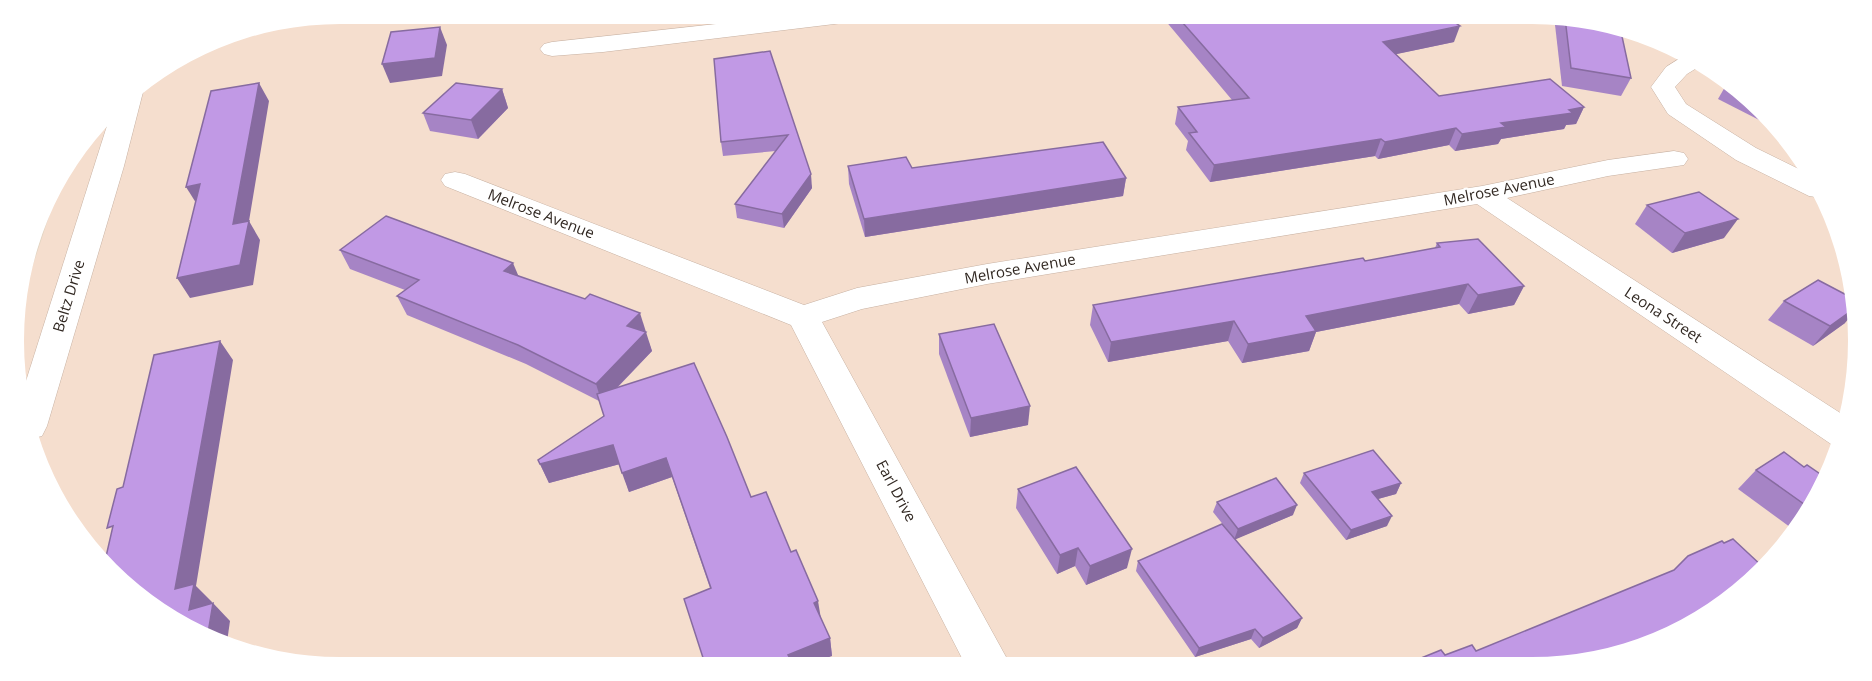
<svg xmlns="http://www.w3.org/2000/svg" width="1872" height="681" viewBox="0 0 1872 681" font-family="'Open Sans',sans-serif">
	<style>
		.education { fill: #e1d4c1 }
		.lines { fill: none; stroke-linecap: round; stroke-linejoin: round }
		.minor-casing { stroke: #c7b1a2; stroke-width: 1 }
		.minor { fill: #fff; fill-rule: evenodd }
		.wall { fill: #a684c5 }
		.shaded-wall { fill: #876ba0 }
		.building { fill: #c199e5; stroke: #876ba0; stroke-width: 1.5 }
		.labels { text-anchor: middle; stroke-width: 4.5; stroke-linejoin: round; paint-order: stroke }
		.street-label { font-size: 15px; fill: #312822; stroke: #fff }
	</style>
	<rect width="100%" height="100%" fill="#f5dece"/>
	<!-- education -->
	<path class="education" d="M 65,168 L 21,301 L 16,302 L 57,177 Z"/>
	<g class="lines">
		<defs>
			<g id="minor">
				<path d="M 807,14 L 870,14 L 867,19 L 859,21 L 603,52 L 552,56 L 544,54 L 540,49 L 544,44 L 552,42 Z"/>
				<path d="M 1682,57 L 1700,66 L 1687,74 L 1675,87 L 1686,104 L 1756,148 L 1815,177 L 1822,198 L 1809,196 L 1736,160 L 1668,114 L 1651,87 L 1666,67 Z"/>
				<path d="M 139,87 L 143,92 L 124,166 L 47,426 L 42,436 L 34,438 L 20,400 L 112,110 L 125,94 Z"/>
				<path d="M 1674,151 L 1684,153 L 1688,159 L 1684,165 L 1608,176 L 1507,198 L 1848,418 L 1839,446 L 1831,444 L 1477,204 L 987,284 L 862,309 L 822,322 L 1011,666 L 966,666 L 791,325 L 445,186 L 441,180 L 445,174 L 455,172 L 465,174 L 804,305 L 857,288 L 987,264 L 1482,186 L 1608,160 Z"/>
			</g>
		</defs>
		<!-- minor casing -->
		<use href="#minor" class="minor-casing"/>
		<!-- minor -->
		<use href="#minor" class="minor"/>
	</g>
	<!-- wall -->
	<g class="wall">
		<path d="M 1165,14 L 1442,14 L 1454,42 L 1396,54 L 1439,96 L 1584,107 L 1576,124 L 1566,125 L 1564,129 L 1501,139 L 1498,144 L 1455,151 L 1449,145 L 1378,159 L 1375,156 L 1210,182 L 1186,150 L 1188,141 L 1175,124 L 1178,107 L 1232,100 L 1164,19 Z"/>
		<path d="M 1554,16 L 1616,25 L 1631,78 L 1621,96 L 1562,86 Z"/>
		<path d="M 770,51 L 812,188 L 784,228 L 737,218 L 735,204 L 776,151 L 723,156 L 721,142 Z"/>
		<path d="M 1729,80 L 1731,81 L 1769,125 L 1718,99 Z"/>
		<path d="M 502,89 L 508,108 L 478,139 L 430,131 L 423,113 Z"/>
		<path d="M 848,166 L 912,168 L 1126,178 L 1123,196 L 865,237 L 849,184 Z"/>
		<path d="M 1647,205 L 1724,238 L 1672,253 L 1635,224 Z"/>
		<path d="M 1437,243 L 1524,286 L 1514,305 L 1468,314 L 1459,304 L 1316,332 L 1309,351 L 1242,363 L 1228,341 L 1108,362 L 1090,325 L 1093,305 L 1365,261 L 1435,248 Z"/>
		<path d="M 340,250 L 518,276 L 645,332 L 652,351 L 617,388 L 751,497 L 791,552 L 830,638 L 832,656 L 710,588 L 672,477 L 629,492 L 620,464 L 549,483 L 538,460 L 604,416 L 599,401 L 526,364 L 407,315 L 397,296 L 405,290 L 350,269 Z"/>
		<path d="M 1784,301 L 1845,323 L 1813,346 L 1768,320 Z"/>
		<path d="M 939,334 L 1028,425 L 970,437 L 939,354 Z"/>
		<path d="M 1804,467 L 1815,504 L 1794,530 L 1738,489 L 1756,470 Z"/>
		<path d="M 1304,473 L 1401,483 L 1396,494 L 1378,499 L 1387,526 L 1346,540 L 1300,483 Z"/>
		<path d="M 1018,489 L 1127,568 L 1086,585 L 1075,566 L 1057,574 L 1016,508 Z"/>
		<path d="M 1217,502 L 1293,515 L 1235,539 L 1302,618 L 1297,628 L 1259,648 L 1251,639 L 1195,657 L 1136,571 L 1138,561 L 1229,532 L 1213,512 Z"/>
	</g>
	<!-- shaded-wall -->
	<g class="shaded-wall">
		<path d="M 1460,26 L 1454,42 L 1378,58 L 1383,42 Z"/>
		<path d="M 440,27 L 447,45 L 442,76 L 390,83 L 382,64 Z"/>
		<path d="M 259,83 L 269,101 L 249,221 L 260,240 L 253,285 L 190,298 L 177,278 L 233,224 Z"/>
		<path d="M 502,89 L 508,108 L 478,139 L 471,120 Z"/>
		<path d="M 1584,107 L 1576,124 L 1566,125 L 1564,129 L 1501,139 L 1498,144 L 1455,151 L 1462,134 L 1501,123 Z"/>
		<path d="M 1456,128 L 1449,145 L 1378,159 L 1385,142 Z"/>
		<path d="M 1381,139 L 1375,156 L 1210,182 L 1214,165 Z"/>
		<path d="M 811,174 L 812,188 L 784,228 L 782,214 Z"/>
		<path d="M 1126,178 L 1123,196 L 865,237 L 864,219 Z"/>
		<path d="M 200,184 L 198,206 L 186,187 Z"/>
		<path d="M 1738,219 L 1724,238 L 1672,253 L 1685,233 Z"/>
		<path d="M 513,263 L 521,282 L 504,271 Z"/>
		<path d="M 1468,284 L 1459,304 L 1316,332 L 1309,351 L 1242,363 L 1248,344 L 1306,316 Z"/>
		<path d="M 1524,286 L 1514,305 L 1468,314 L 1478,295 Z"/>
		<path d="M 1855,308 L 1855,311 L 1845,323 L 1813,346 L 1830,326 Z"/>
		<path d="M 640,313 L 646,332 L 627,326 Z"/>
		<path d="M 1234,321 L 1228,341 L 1108,362 L 1111,342 Z"/>
		<path d="M 646,332 L 652,351 L 602,403 L 596,384 Z"/>
		<path d="M 220,341 L 233,360 L 196,586 L 212,602 L 207,628 L 189,610 L 175,589 Z"/>
		<path d="M 1030,406 L 1028,425 L 970,437 L 971,418 Z"/>
		<path d="M 613,445 L 620,464 L 549,483 L 540,464 Z"/>
		<path d="M 666,458 L 672,477 L 629,492 L 622,473 Z"/>
		<path d="M 1401,483 L 1396,494 L 1367,502 L 1372,492 Z"/>
		<path d="M 1297,505 L 1293,515 L 1234,540 L 1238,529 Z"/>
		<path d="M 1392,516 L 1387,526 L 1346,540 L 1351,530 Z"/>
		<path d="M 1078,548 L 1075,566 L 1057,574 L 1060,555 Z"/>
		<path d="M 1132,549 L 1127,568 L 1086,585 L 1090,566 Z"/>
		<path d="M 818,601 L 821,619 L 814,603 Z"/>
		<path d="M 213,603 L 230,621 L 227,642 L 208,633 Z"/>
		<path d="M 1302,618 L 1297,628 L 1259,648 L 1263,638 Z"/>
		<path d="M 1685,628 L 1676,634 L 1657,640 Z"/>
		<path d="M 1255,629 L 1251,639 L 1195,657 L 1199,648 Z"/>
		<path d="M 830,638 L 832,656 L 806,666 L 790,666 L 788,655 Z"/>
	</g>
	<!-- building -->
	<g class="building">
		<path d="M 1175,14 L 1442,14 L 1460,26 L 1383,42 L 1439,96 L 1550,79 L 1584,107 L 1569,110 L 1573,113 L 1501,123 L 1506,127 L 1462,134 L 1456,128 L 1385,142 L 1381,139 L 1214,165 L 1189,133 L 1197,132 L 1178,107 L 1249,98 Z"/>
		<path d="M 1565,18 L 1616,25 L 1620,27 L 1631,78 L 1571,68 Z"/>
		<path d="M 440,27 L 435,58 L 382,64 L 391,32 Z"/>
		<path d="M 770,51 L 811,174 L 782,214 L 735,204 L 788,135 L 721,142 L 714,59 Z"/>
		<path d="M 259,83 L 233,224 L 249,221 L 240,265 L 177,278 L 200,184 L 186,187 L 211,91 Z"/>
		<path d="M 456,83 L 502,89 L 471,120 L 423,113 Z"/>
		<path d="M 1103,142 L 1126,178 L 864,219 L 848,166 L 906,157 L 912,168 Z"/>
		<path d="M 1699,192 L 1738,219 L 1685,233 L 1647,205 Z"/>
		<path d="M 386,216 L 513,263 L 504,271 L 585,299 L 590,294 L 640,313 L 627,326 L 646,332 L 596,384 L 518,345 L 397,296 L 419,280 L 340,250 Z"/>
		<path d="M 1478,239 L 1524,286 L 1478,295 L 1468,284 L 1306,316 L 1316,331 L 1248,344 L 1234,321 L 1111,342 L 1093,305 L 1363,258 L 1365,261 L 1440,247 L 1437,243 Z"/>
		<path d="M 1818,280 L 1856,300 L 1855,308 L 1830,326 L 1784,301 Z"/>
		<path d="M 994,324 L 1030,406 L 971,418 L 939,334 Z"/>
		<path d="M 220,341 L 175,589 L 194,584 L 189,610 L 213,603 L 208,633 L 142,600 L 105,561 L 113,526 L 107,528 L 117,489 L 123,487 L 154,355 Z"/>
		<path d="M 694,363 L 727,437 L 751,497 L 766,492 L 791,552 L 796,550 L 818,601 L 814,603 L 830,638 L 788,655 L 794,666 L 706,667 L 684,599 L 711,588 L 666,458 L 622,473 L 613,445 L 540,464 L 538,460 L 604,416 L 597,394 Z"/>
		<path d="M 1373,450 L 1401,483 L 1372,492 L 1392,516 L 1351,530 L 1304,473 Z"/>
		<path d="M 1784,452 L 1804,467 L 1807,465 L 1826,478 L 1815,504 L 1811,509 L 1756,470 Z"/>
		<path d="M 1076,467 L 1132,549 L 1090,566 L 1078,548 L 1060,555 L 1018,489 Z"/>
		<path d="M 1276,478 L 1297,505 L 1238,529 L 1217,502 Z"/>
		<path d="M 1222,524 L 1302,618 L 1263,638 L 1255,629 L 1199,648 L 1138,561 Z"/>
		<path d="M 1733,539 L 1763,567 L 1747,586 L 1685,628 L 1657,640 L 1575,665 L 1404,665 L 1441,650 L 1445,655 L 1472,645 L 1476,651 L 1674,570 L 1688,556 L 1722,541 L 1724,543 Z"/>
	</g>
	<g class="labels">
		<!-- street labels -->
		<g class="street-label">
			<text transform="translate(1499 190) rotate(-11)" y="5">Melrose Avenue</text>
			<text transform="translate(541 214) rotate(21)" y="5">Melrose Avenue</text>
			<text transform="translate(1020 269) rotate(-10)" y="5">Melrose Avenue</text>
			<text transform="translate(69 296) rotate(-73)" y="5">Beltz Drive</text>
			<text transform="translate(1663 315) rotate(33)" y="5">Leona Street</text>
			<text transform="translate(896 491) rotate(62)" y="5">Earl Drive</text>
		</g>
	</g>
	<!-- crop -->
	<path d="M0 0H1872V681H0ZM340 24H1532A316 316 0 0 1 1848 340V341A316 316 0 0 1 1532 657H340A316 316 0 0 1 24 341V340A316 316 0 0 1 340 24Z" fill="#fff" fill-rule="evenodd"/>
</svg>
